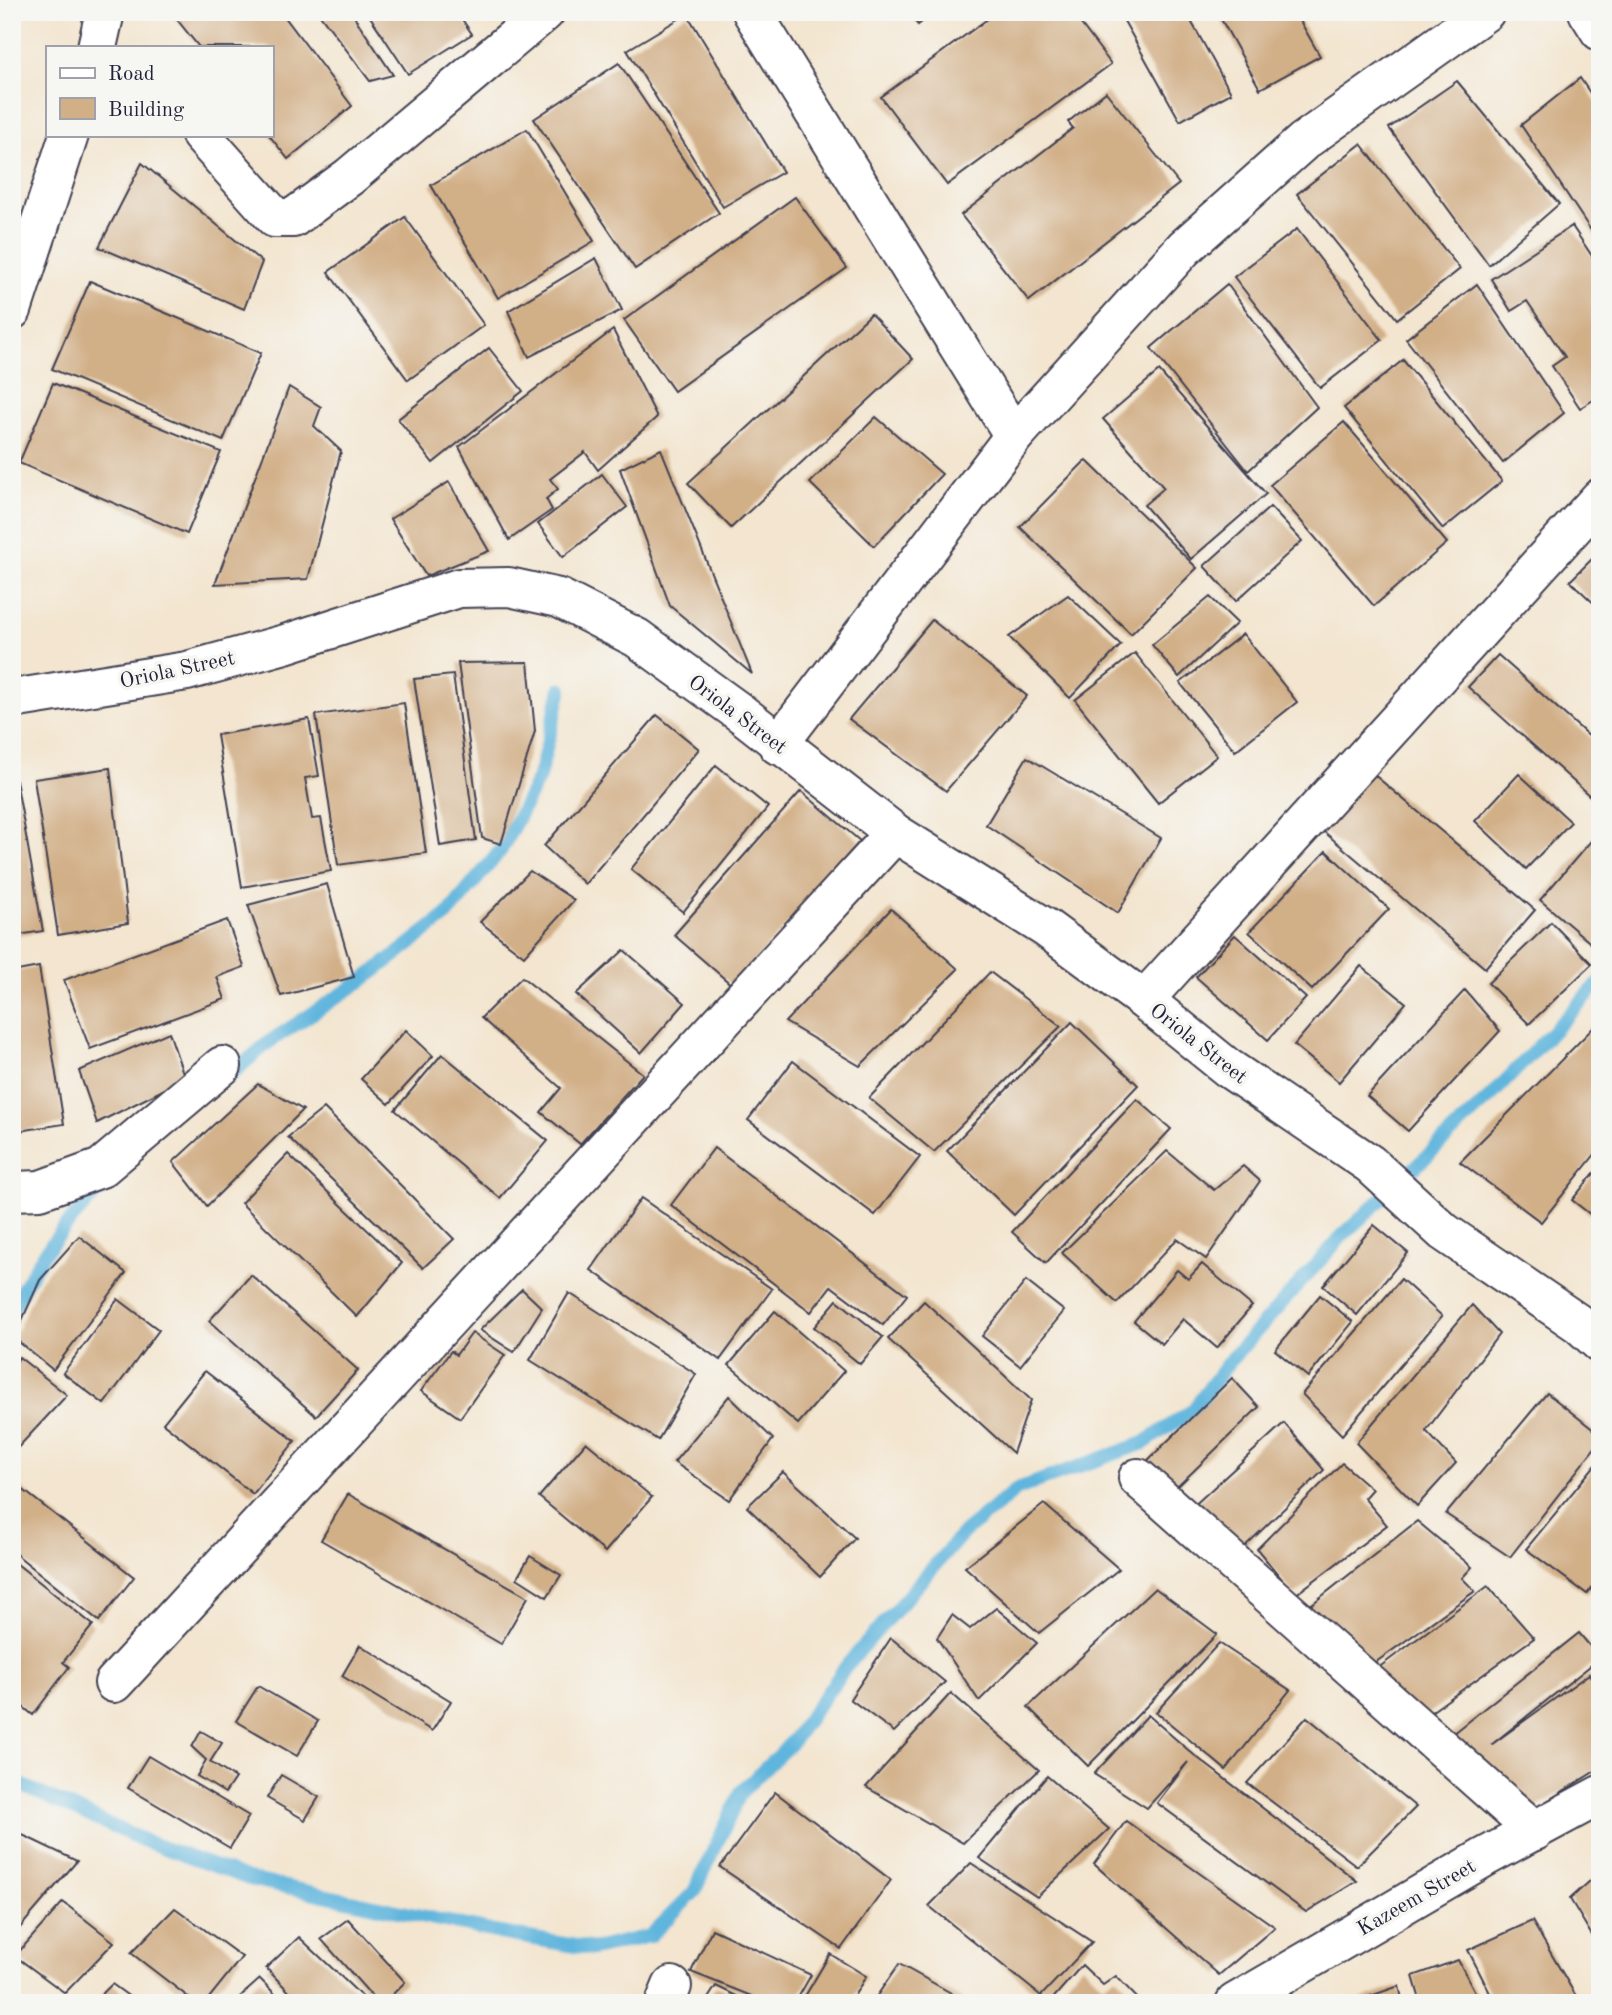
<svg xmlns="http://www.w3.org/2000/svg" width="1612" height="2015" viewBox="0 0 1612 2015" font-family="'Old Standard TT',serif">
	<style>
		.lines { fill: none; stroke-linecap: round; stroke-linejoin: round }
		.stream { stroke: #60b5dd; stroke-width: 14 }
		.building { fill: #d1af87 }
		.minor-casing { stroke: #413f51; stroke-width: 42 }
		.tertiary-casing { stroke: #413f51; stroke-width: 42 }
		.minor { stroke: #fff; stroke-width: 38 }
		.tertiary { stroke: #fff; stroke-width: 38 }
		.labels { text-anchor: middle; stroke-width: 7; stroke-linejoin: round; paint-order: stroke }
		.street-label { font-size: 21px; fill: #22223b; stroke: #f6f6f2 }
	</style>
	<rect width="100%" height="100%" fill="#f6f6f2"/>
	<filter id="ink" filterUnits="userSpaceOnUse"><feTurbulence type="fractalNoise" baseFrequency=".0143" numOctaves="2"/><feDisplacementMap in="SourceGraphic" scale="14" xChannelSelector="R" yChannelSelector="G"/><feConvolveMatrix kernelMatrix="1 2 1 2 8 2 1 2 1" color-interpolation-filters="sRGB"/></filter>
	<filter id="wash" filterUnits="userSpaceOnUse"><feTurbulence type="fractalNoise" baseFrequency=".00686" numOctaves="4" result="noise"/><feDisplacementMap in="SourceGraphic" scale="28" xChannelSelector="R" yChannelSelector="G"/><feGaussianBlur stdDeviation="1.57" result="paint"/><feColorMatrix in="noise" values="0 0 0 0 0 0 0 0 0 0 0 0 0 0 0 0 0 1.4 0 .05"/><feComposite in="paint" operator="in"/></filter>
	<g filter="url(#wash)">
		<rect width="100%" height="100%" fill="#f3e5cf"/>
		<g class="lines">
			<!-- stream -->
			<g class="stream">
				<path d="M 228,1077 L 269,1042 L 366,978 L 447,915 L 501,850 L 539,777 L 561,689"/>
				<path d="M 12,1311 C 35,1258 71,1217 112,1178"/>
				<path d="M 12,1781 L 145,1841 L 249,1879 L 500,1933 L 593,1949 L 650,1936 L 694,1892 L 741,1792 L 791,1743 L 847,1665 L 964,1532 L 1017,1489 L 1144,1443 L 1193,1410 L 1227,1364 L 1343,1235 L 1491,1096 L 1600,982"/>
			</g>
		</g>
		<g id="blocks">
			<!-- building -->
			<g class="building">
				<path d="M 171,12 L 281,12 L 352,106 L 288,159 L 269,135 L 271,47 L 199,47 Z"/>
				<path d="M 318,12 L 351,12 L 393,75 L 370,81 Z"/>
				<path d="M 367,12 L 457,12 L 472,34 L 408,74 Z"/>
				<path d="M 907,12 L 934,12 L 918,25 Z"/>
				<path d="M 997,12 L 1072,12 L 1111,64 L 947,185 L 881,97 Z"/>
				<path d="M 1119,12 L 1186,12 L 1231,93 L 1180,121 Z"/>
				<path d="M 1217,12 L 1295,12 L 1320,56 L 1260,89 Z"/>
				<path d="M 687,14 L 783,172 L 723,207 L 627,50 Z"/>
				<path d="M 619,63 L 719,213 L 635,269 L 534,119 Z"/>
				<path d="M 1580,78 L 1600,108 L 1600,244 L 1521,125 Z"/>
				<path d="M 1457,81 L 1559,204 L 1489,265 L 1389,128 Z"/>
				<path d="M 1106,92 L 1179,184 L 1029,301 L 961,215 L 1073,128 L 1068,122 Z"/>
				<path d="M 527,129 L 594,241 L 498,298 L 431,185 Z"/>
				<path d="M 1361,144 L 1460,269 L 1397,319 L 1297,194 Z"/>
				<path d="M 142,163 L 262,262 L 244,309 L 99,247 Z"/>
				<path d="M 795,197 L 847,268 L 674,391 L 624,320 Z"/>
				<path d="M 405,217 L 484,325 L 408,380 L 328,272 Z"/>
				<path d="M 1572,226 L 1600,268 L 1600,396 L 1580,408 L 1552,366 L 1565,357 L 1527,301 L 1511,311 L 1491,279 Z"/>
				<path d="M 1297,229 L 1382,340 L 1320,388 L 1234,277 Z"/>
				<path d="M 596,258 L 622,310 L 529,357 L 508,311 Z"/>
				<path d="M 90,281 L 261,353 L 223,441 L 52,369 Z"/>
				<path d="M 1227,284 L 1317,407 L 1248,471 L 1151,348 Z"/>
				<path d="M 1477,284 L 1564,413 L 1503,463 L 1406,339 Z"/>
				<path d="M 871,314 L 913,359 L 731,528 L 688,483 Z"/>
				<path d="M 613,330 L 657,417 L 598,470 L 585,452 L 550,479 L 558,489 L 546,499 L 552,510 L 509,540 L 459,447 Z"/>
				<path d="M 489,348 L 523,391 L 433,463 L 398,419 Z"/>
				<path d="M 1403,360 L 1502,481 L 1443,529 L 1344,408 Z"/>
				<path d="M 1159,371 L 1266,494 L 1191,559 L 1144,505 L 1164,488 L 1103,419 Z"/>
				<path d="M 53,383 L 221,452 L 187,534 L 19,463 Z"/>
				<path d="M 289,387 L 321,407 L 314,426 L 341,451 L 308,579 L 215,584 Z"/>
				<path d="M 876,417 L 942,474 L 874,546 L 810,483 Z"/>
				<path d="M 1344,422 L 1447,543 L 1374,606 L 1270,485 Z"/>
				<path d="M 661,449 L 752,674 L 670,606 L 620,469 Z"/>
				<path d="M 1086,460 L 1197,568 L 1131,634 L 1020,527 Z"/>
				<path d="M 602,474 L 627,507 L 563,557 L 538,524 Z"/>
				<path d="M 449,482 L 489,551 L 426,576 L 390,519 Z"/>
				<path d="M 1270,507 L 1302,541 L 1236,601 L 1204,566 Z"/>
				<path d="M 1600,551 L 1600,609 L 1570,581 Z"/>
				<path d="M 1068,595 L 1121,645 L 1070,698 L 1009,637 Z"/>
				<path d="M 1210,597 L 1237,623 L 1179,677 L 1152,645 Z"/>
				<path d="M 932,620 L 1027,696 L 946,791 L 849,719 Z"/>
				<path d="M 1243,634 L 1297,702 L 1235,751 L 1180,683 Z"/>
				<path d="M 1135,653 L 1217,756 L 1158,803 L 1075,700 Z"/>
				<path d="M 1498,655 L 1600,746 L 1600,805 L 1468,687 Z"/>
				<path d="M 528,662 L 535,731 L 501,844 L 482,838 L 458,663 Z"/>
				<path d="M 453,675 L 476,840 L 440,846 L 414,679 Z"/>
				<path d="M 404,703 L 426,853 L 338,865 L 316,715 Z"/>
				<path d="M 657,715 L 699,749 L 585,884 L 544,846 Z"/>
				<path d="M 309,719 L 319,776 L 305,778 L 312,819 L 321,818 L 331,871 L 242,887 L 217,735 Z"/>
				<path d="M 1027,757 L 1161,838 L 1118,913 L 986,825 Z"/>
				<path d="M 716,765 L 768,807 L 683,912 L 631,869 Z"/>
				<path d="M 110,768 L 128,923 L 58,935 L 34,779 Z"/>
				<path d="M 1372,773 L 1535,910 L 1485,968 L 1323,831 Z"/>
				<path d="M 1519,774 L 1571,822 L 1526,869 L 1475,821 Z"/>
				<path d="M 12,780 L 16,780 L 43,931 L 12,936 Z"/>
				<path d="M 801,791 L 860,841 L 733,986 L 674,935 Z"/>
				<path d="M 1596,835 L 1600,838 L 1600,939 L 1594,946 L 1540,900 Z"/>
				<path d="M 1326,851 L 1389,909 L 1312,990 L 1249,932 Z"/>
				<path d="M 530,871 L 574,900 L 524,956 L 480,922 Z"/>
				<path d="M 327,884 L 354,977 L 281,996 L 248,905 Z"/>
				<path d="M 891,909 L 958,969 L 860,1066 L 785,1022 Z"/>
				<path d="M 227,920 L 244,967 L 217,977 L 225,999 L 90,1049 L 64,980 Z"/>
				<path d="M 1551,922 L 1592,964 L 1529,1024 L 1488,983 Z"/>
				<path d="M 1235,935 L 1306,998 L 1268,1040 L 1196,977 Z"/>
				<path d="M 624,950 L 685,1003 L 641,1053 L 576,994 Z"/>
				<path d="M 1361,966 L 1406,1003 L 1339,1082 L 1294,1045 Z"/>
				<path d="M 39,967 L 64,1124 L 12,1132 L 12,972 Z"/>
				<path d="M 990,972 L 1061,1026 L 934,1152 L 869,1098 Z"/>
				<path d="M 522,977 L 643,1074 L 580,1144 L 541,1112 L 561,1088 L 481,1018 Z"/>
				<path d="M 1465,990 L 1500,1031 L 1408,1131 L 1367,1096 Z"/>
				<path d="M 1072,1022 L 1138,1085 L 1014,1215 L 947,1151 Z"/>
				<path d="M 1594,1027 L 1600,1031 L 1600,1148 L 1541,1222 L 1460,1162 Z"/>
				<path d="M 406,1030 L 433,1056 L 389,1104 L 361,1079 Z"/>
				<path d="M 169,1032 L 185,1079 L 97,1123 L 79,1071 Z"/>
				<path d="M 442,1054 L 548,1141 L 500,1198 L 395,1110 Z"/>
				<path d="M 793,1061 L 920,1157 L 875,1215 L 748,1120 Z"/>
				<path d="M 258,1084 L 303,1110 L 207,1206 L 173,1162 Z"/>
				<path d="M 1137,1099 L 1171,1129 L 1046,1263 L 1012,1232 Z"/>
				<path d="M 324,1108 L 454,1239 L 423,1268 L 288,1137 Z"/>
				<path d="M 714,1148 L 907,1295 L 883,1325 L 831,1286 L 811,1312 L 671,1205 Z"/>
				<path d="M 1167,1151 L 1214,1190 L 1243,1166 L 1260,1181 L 1206,1259 L 1177,1239 L 1117,1303 L 1062,1253 Z"/>
				<path d="M 288,1154 L 402,1263 L 357,1317 L 241,1203 Z"/>
				<path d="M 1600,1166 L 1600,1222 L 1572,1200 Z"/>
				<path d="M 641,1198 L 772,1289 L 720,1360 L 591,1270 Z"/>
				<path d="M 1374,1225 L 1408,1253 L 1357,1315 L 1323,1286 Z"/>
				<path d="M 79,1236 L 126,1273 L 53,1370 L 14,1338 L 40,1280 Z"/>
				<path d="M 1202,1264 L 1252,1306 L 1217,1348 L 1183,1319 L 1162,1344 L 1134,1321 L 1177,1270 L 1188,1279 Z"/>
				<path d="M 251,1275 L 358,1370 L 316,1416 L 209,1321 Z"/>
				<path d="M 1401,1279 L 1442,1316 L 1342,1435 L 1302,1394 Z"/>
				<path d="M 1026,1281 L 1064,1311 L 1020,1366 L 982,1336 Z"/>
				<path d="M 522,1289 L 542,1308 L 514,1352 L 480,1330 Z"/>
				<path d="M 569,1293 L 696,1374 L 658,1440 L 530,1360 Z"/>
				<path d="M 1320,1295 L 1353,1322 L 1308,1377 L 1275,1350 Z"/>
				<path d="M 118,1299 L 159,1330 L 104,1404 L 63,1373 Z"/>
				<path d="M 837,1300 L 883,1337 L 860,1364 L 814,1327 Z"/>
				<path d="M 924,1301 L 1031,1400 L 1013,1453 L 888,1339 Z"/>
				<path d="M 1472,1305 L 1499,1334 L 1426,1431 L 1456,1463 L 1417,1506 L 1356,1443 Z"/>
				<path d="M 775,1311 L 844,1371 L 798,1424 L 729,1365 Z"/>
				<path d="M 472,1333 L 505,1355 L 460,1418 L 421,1391 L 451,1351 L 456,1355 Z"/>
				<path d="M 19,1357 L 67,1395 L 12,1454 L 12,1370 Z"/>
				<path d="M 205,1371 L 295,1441 L 253,1494 L 163,1423 Z"/>
				<path d="M 1232,1378 L 1259,1407 L 1170,1494 L 1141,1467 Z"/>
				<path d="M 1547,1393 L 1600,1435 L 1600,1441 L 1510,1557 L 1446,1514 Z"/>
				<path d="M 729,1396 L 773,1439 L 729,1500 L 674,1462 Z"/>
				<path d="M 1284,1423 L 1324,1470 L 1236,1555 L 1188,1511 Z"/>
				<path d="M 586,1442 L 652,1497 L 605,1552 L 539,1497 Z"/>
				<path d="M 1600,1459 L 1600,1577 L 1587,1594 L 1526,1549 Z"/>
				<path d="M 1342,1463 L 1372,1489 L 1364,1498 L 1387,1525 L 1295,1595 L 1257,1549 Z"/>
				<path d="M 783,1472 L 855,1538 L 820,1577 L 747,1507 Z"/>
				<path d="M 12,1481 L 134,1577 L 99,1621 L 12,1551 Z"/>
				<path d="M 348,1494 L 528,1597 L 501,1644 L 321,1540 Z"/>
				<path d="M 1044,1504 L 1119,1569 L 1039,1633 L 965,1567 Z"/>
				<path d="M 1417,1521 L 1472,1567 L 1462,1578 L 1475,1591 L 1362,1672 L 1307,1608 Z"/>
				<path d="M 530,1556 L 561,1575 L 547,1597 L 517,1578 Z"/>
				<path d="M 12,1560 L 93,1625 L 63,1662 L 69,1667 L 33,1715 L 12,1698 Z"/>
				<path d="M 1488,1586 L 1534,1638 L 1420,1720 L 1370,1674 Z"/>
				<path d="M 1155,1588 L 1217,1634 L 1088,1766 L 1028,1707 Z"/>
				<path d="M 996,1608 L 1037,1643 L 979,1701 L 937,1638 L 952,1615 L 970,1629 Z"/>
				<path d="M 1579,1633 L 1600,1658 L 1491,1745 L 1589,1674 L 1600,1691 L 1600,1768 L 1531,1811 L 1452,1734 Z"/>
				<path d="M 891,1638 L 945,1682 L 894,1732 L 850,1699 Z"/>
				<path d="M 1219,1643 L 1290,1690 L 1226,1770 L 1156,1712 Z"/>
				<path d="M 360,1645 L 451,1701 L 432,1731 L 342,1676 Z"/>
				<path d="M 258,1686 L 318,1721 L 297,1756 L 236,1721 Z"/>
				<path d="M 951,1693 L 1039,1770 L 963,1843 L 866,1787 Z"/>
				<path d="M 1148,1715 L 1194,1755 L 1357,1881 L 1306,1912 L 1157,1803 L 1188,1762 L 1147,1808 L 1094,1774 Z"/>
				<path d="M 1307,1717 L 1416,1807 L 1357,1866 L 1247,1783 Z"/>
				<path d="M 201,1731 L 222,1743 L 210,1762 L 235,1778 L 225,1793 L 197,1776 L 206,1760 L 192,1747 Z"/>
				<path d="M 148,1756 L 249,1816 L 230,1848 L 128,1788 Z"/>
				<path d="M 281,1775 L 319,1797 L 305,1820 L 267,1798 Z"/>
				<path d="M 1047,1776 L 1109,1829 L 1037,1897 L 979,1858 Z"/>
				<path d="M 775,1792 L 891,1880 L 841,1949 L 720,1867 Z"/>
				<path d="M 1126,1821 L 1275,1927 L 1219,1975 L 1094,1864 Z"/>
				<path d="M 12,1830 L 77,1861 L 12,1937 Z"/>
				<path d="M 971,1863 L 1092,1942 L 1041,1996 L 929,1906 Z"/>
				<path d="M 1600,1872 L 1600,1949 L 1570,1899 Z"/>
				<path d="M 63,1902 L 114,1942 L 65,1993 L 15,1956 Z"/>
				<path d="M 175,1908 L 242,1957 L 205,2003 L 196,2003 L 131,1953 Z"/>
				<path d="M 348,1919 L 405,1982 L 384,2003 L 378,2003 L 321,1939 Z"/>
				<path d="M 1532,1921 L 1580,2003 L 1495,2003 L 1468,1950 Z"/>
				<path d="M 712,1929 L 811,1975 L 795,2003 L 769,2003 L 691,1972 Z"/>
				<path d="M 299,1937 L 369,2003 L 300,2003 L 266,1968 Z"/>
				<path d="M 830,1954 L 866,1976 L 850,2003 L 801,2003 Z"/>
				<path d="M 1458,1960 L 1481,2003 L 1421,2003 L 1413,1976 Z"/>
				<path d="M 899,1964 L 969,2003 L 872,2003 Z"/>
				<path d="M 1082,1965 L 1103,1985 L 1116,1976 L 1142,2003 L 1049,2003 Z"/>
				<path d="M 260,1979 L 284,2003 L 233,2003 Z"/>
				<path d="M 112,1984 L 138,2003 L 93,2003 Z"/>
				<path d="M 716,1986 L 751,2003 L 705,2003 Z"/>
				<path d="M 1399,1986 L 1403,2003 L 1354,2003 L 1353,2002 Z"/>
			</g>
		</g>
	</g>
	<g filter="url(#ink)">
		<use href="#blocks" fill-opacity="0" stroke="#413f51" stroke-width="2"/>
		<g class="lines">
			<defs>
				<g id="minor">
					<path d="M 752,12 L 1014,436"/>
					<path d="M 1588,12 L 1600,31"/>
					<path d="M 97,47 L 105,12"/>
					<path d="M 201,135 L 275,218 L 293,218 L 349,177 L 545,12"/>
					<path d="M 12,310 L 69,135"/>
					<path d="M 778,745 L 1014,436 L 1184,248 L 1304,141 L 1485,12"/>
					<path d="M 1144,1000 L 1600,498"/>
					<path d="M 12,1191 L 40,1190 L 101,1168 L 222,1066"/>
					<path d="M 1138,1478 L 1535,1831"/>
					<path d="M 114,1683 L 895,833"/>
					<path d="M 665,2003 L 672,1986"/>
					<path d="M 1235,2003 L 1485,1857 L 1600,1795"/>
				</g>
				<path id="tertiary" d="M 12,699 L 187,671 L 285,644 L 459,588 L 509,587 L 559,598 L 637,638 L 742,714 L 895,833 L 1046,928 L 1144,1000 L 1228,1068 L 1370,1164 L 1444,1232 L 1579,1324 L 1600,1343"/>
			</defs>
			<!-- minor casing -->
			<use href="#minor" class="minor-casing"/>
			<!-- tertiary casing -->
			<use href="#tertiary" class="tertiary-casing"/>
			<!-- minor -->
			<use href="#minor" class="minor"/>
			<!-- tertiary -->
			<use href="#tertiary" class="tertiary"/>
		</g>
	</g>
	<g class="labels">
		<!-- street labels -->
		<g class="street-label">
			<text transform="translate(177 669) rotate(-12)" y="7">Oriola Street</text>
			<text transform="translate(738 714) rotate(37)" y="7">Oriola Street</text>
			<text transform="translate(1199 1043) rotate(38)" y="7">Oriola Street</text>
			<text transform="translate(1416 1897) rotate(-30)" y="7">Kazeem Street</text>
		</g>
	</g>
	<!-- margin -->
	<rect width="1612" height="2015" fill="none" stroke="#f6f6f2" stroke-width="42"/>
	<!-- legend -->
	<rect x="46" y="46" width="228" height="91" fill="#f6f6f2" stroke="#a1a1a9" stroke-width="2"/>
	<rect x="60" y="68" width="35" height="10" fill="#ffffff" stroke="#a1a1a9" stroke-width="2"/>
	<text x="108" y="80" font-size="21" fill="#22223b">Road</text>
	<rect x="60" y="98" width="35" height="21" fill="#d1af87" stroke="#a1a1a9" stroke-width="2"/>
	<text x="108" y="116" font-size="21" fill="#22223b">Building</text>
</svg>
